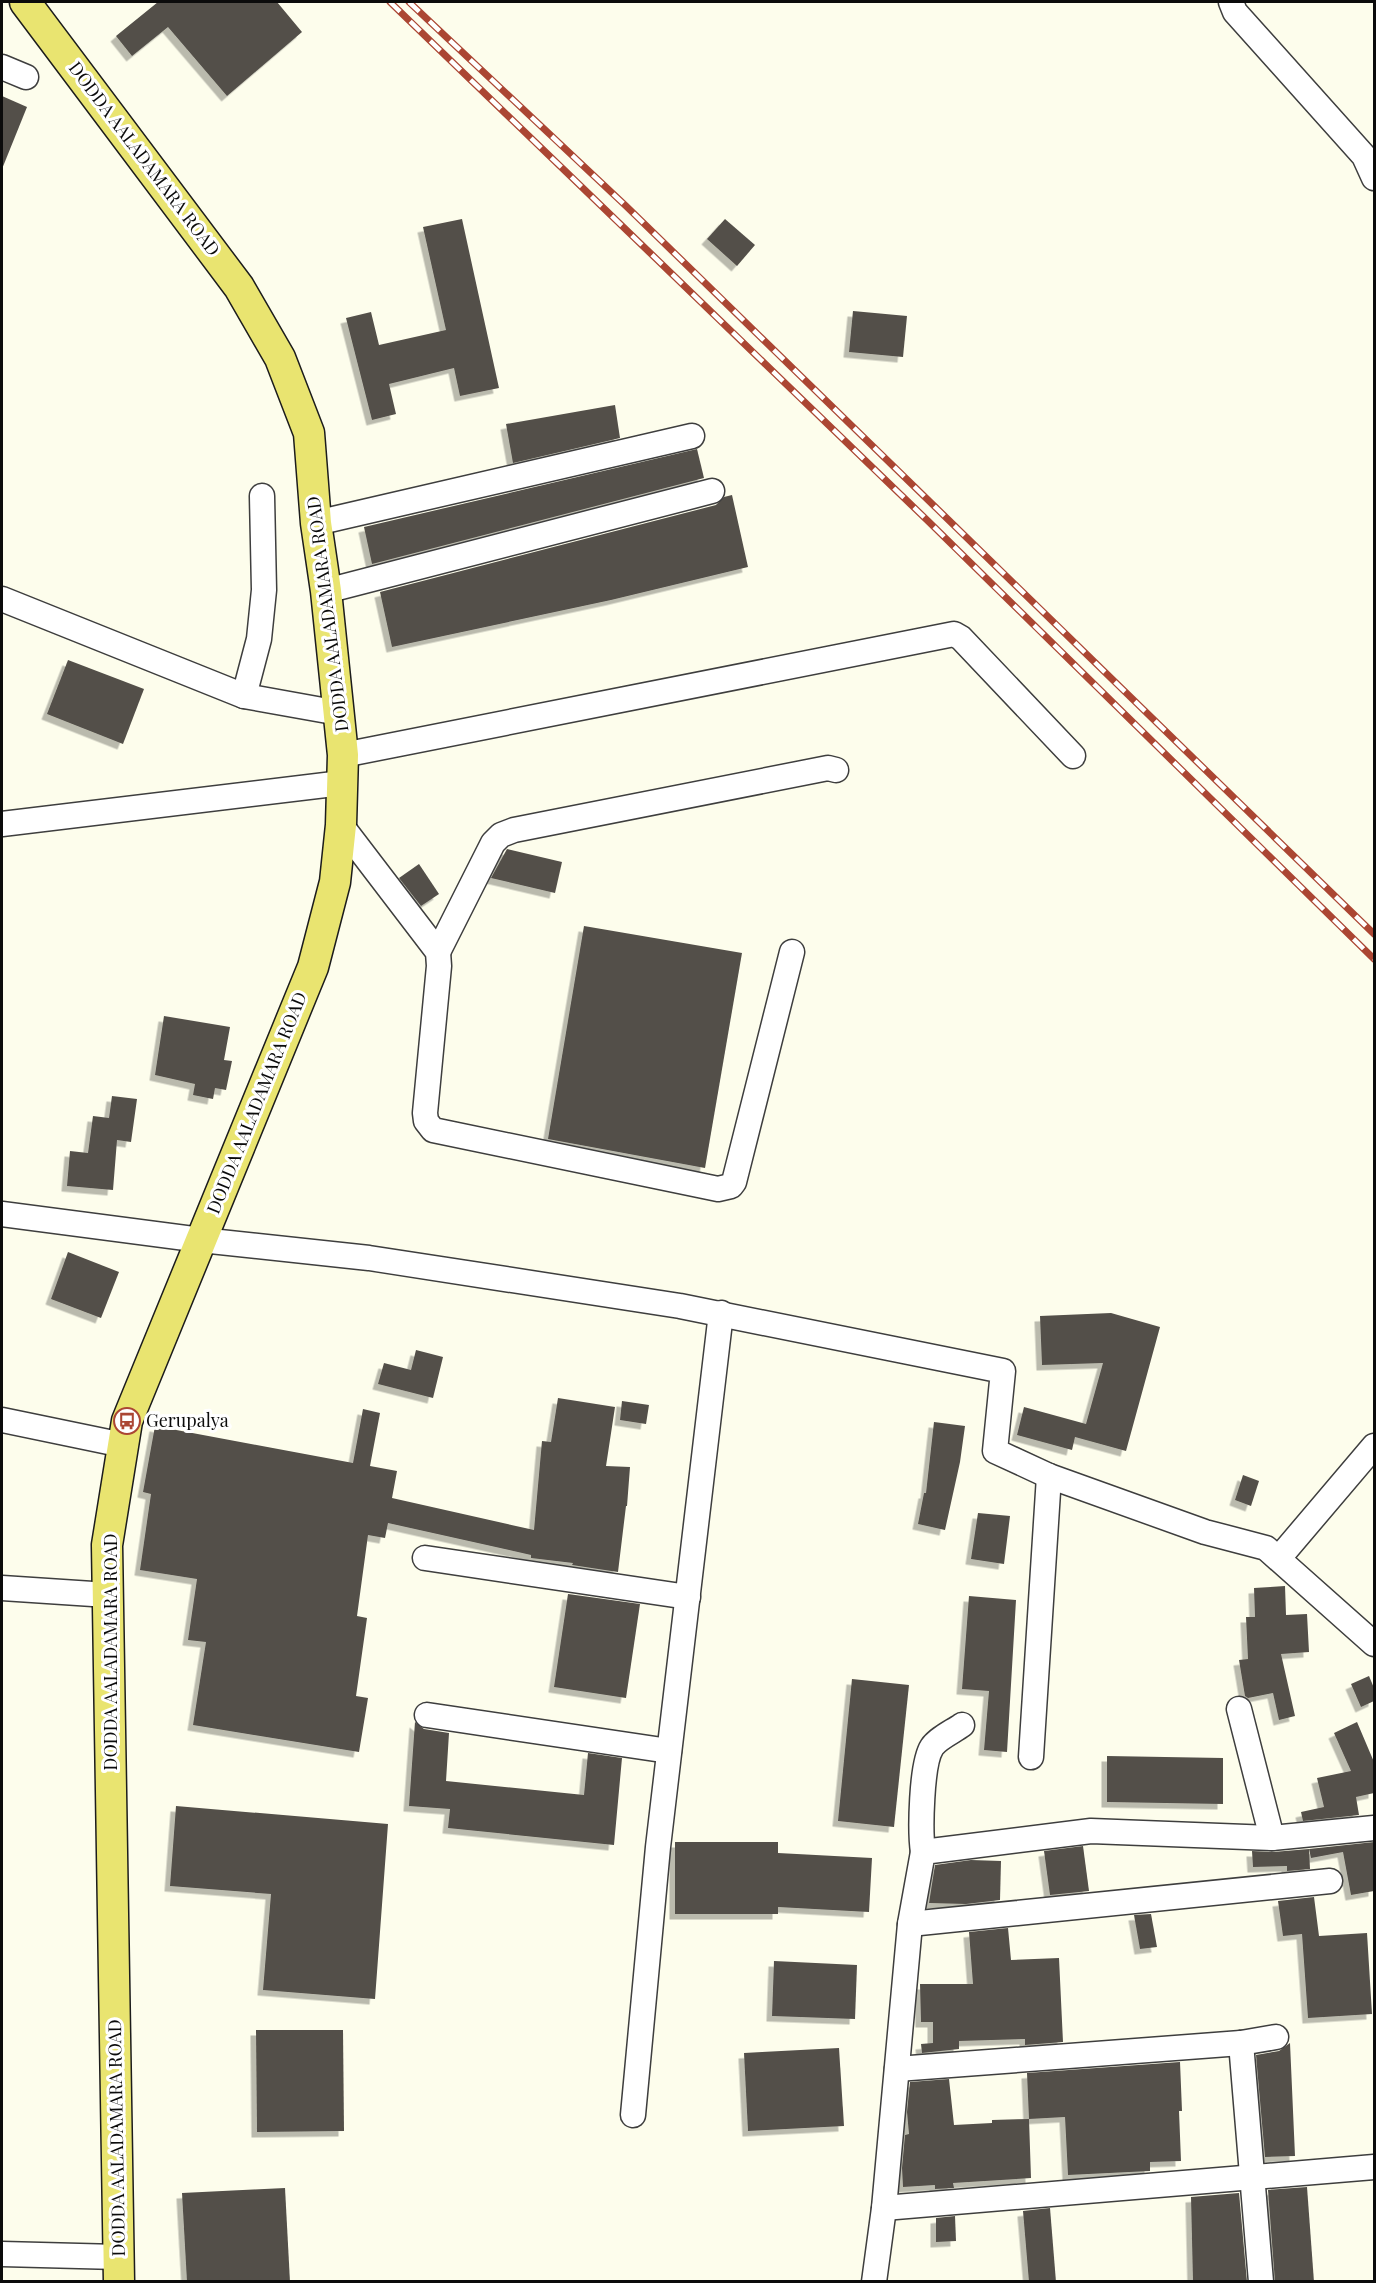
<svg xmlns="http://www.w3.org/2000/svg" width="1376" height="2283" viewBox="0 0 1376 2283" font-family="'Playfair Display',serif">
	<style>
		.building { fill: #534f49; filter: url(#shadow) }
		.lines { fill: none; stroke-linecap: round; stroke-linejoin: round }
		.minor-casing { stroke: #3e3e3e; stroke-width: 27 }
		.major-casing { stroke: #1c1c1c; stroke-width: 33 }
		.minor { stroke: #fff; stroke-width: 24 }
		.major { stroke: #e9e470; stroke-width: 30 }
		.rail-casing { stroke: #ab4633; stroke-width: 7 }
		.rail { stroke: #fff; stroke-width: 4.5; stroke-dasharray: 14; stroke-linecap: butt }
		.labels { text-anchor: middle; stroke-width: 6; stroke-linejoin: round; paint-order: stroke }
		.street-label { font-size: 18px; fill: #0b0b0b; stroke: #fff }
		.poi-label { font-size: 18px; fill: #0b0b0b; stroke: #fff; text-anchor: start }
	</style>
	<defs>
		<filter id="shadow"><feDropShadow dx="-5.5" dy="5.5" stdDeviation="0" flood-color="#0004"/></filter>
	</defs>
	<rect width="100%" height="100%" fill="#fdfdec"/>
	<!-- building -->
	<g class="building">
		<path d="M 158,2 L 277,2 L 302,32 L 227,96 L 168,27 L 132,56 L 116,36 Z"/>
		<path d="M 2,96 L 27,107 L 2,169 Z"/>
		<path d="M 462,219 L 499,388 L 460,396 L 454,368 L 389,384 L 396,414 L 372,420 L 346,318 L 371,312 L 379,345 L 446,330 L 423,227 Z"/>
		<path d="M 725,219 L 755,245 L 737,266 L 707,239 Z"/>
		<path d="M 853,311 L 907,316 L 903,357 L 849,352 Z"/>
		<path d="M 615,405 L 620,438 L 513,463 L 506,424 Z"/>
		<path d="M 697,449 L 704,478 L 372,564 L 364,527 Z"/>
		<path d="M 732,495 L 748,567 L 611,600 L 392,647 L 380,592 L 716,505 L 724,497 Z"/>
		<path d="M 68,660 L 144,689 L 123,744 L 47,714 Z"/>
		<path d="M 507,849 L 562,862 L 555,893 L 491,878 Z"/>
		<path d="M 419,864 L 439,894 L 421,906 L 399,878 Z"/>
		<path d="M 584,926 L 742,953 L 705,1168 L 548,1139 Z"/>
		<path d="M 164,1016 L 230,1027 L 224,1060 L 232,1061 L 226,1090 L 215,1088 L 213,1099 L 193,1095 L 195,1084 L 155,1075 Z"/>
		<path d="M 112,1096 L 137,1099 L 131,1142 L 117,1140 L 113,1190 L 67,1186 L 70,1151 L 88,1153 L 93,1116 L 109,1118 Z"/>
		<path d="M 68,1252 L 119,1272 L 101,1318 L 51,1299 Z"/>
		<path d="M 1111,1313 L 1160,1327 L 1126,1451 L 1075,1437 L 1072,1450 L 1017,1435 L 1024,1407 L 1086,1424 L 1103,1363 L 1042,1365 L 1040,1316 Z"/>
		<path d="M 416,1350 L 443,1357 L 433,1398 L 378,1384 L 384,1363 L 411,1370 Z"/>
		<path d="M 558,1398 L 615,1407 L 606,1466 L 630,1467 L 627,1506 L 626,1506 L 618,1572 L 572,1565 L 573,1563 L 531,1558 L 531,1555 L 388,1523 L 385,1538 L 368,1535 L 357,1616 L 367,1618 L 356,1696 L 368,1698 L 359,1752 L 193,1725 L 206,1642 L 188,1640 L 197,1579 L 140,1570 L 151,1494 L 143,1492 L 155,1426 L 353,1463 L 363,1409 L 380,1413 L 370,1466 L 397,1471 L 392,1498 L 534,1530 L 542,1441 L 551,1442 Z"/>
		<path d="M 622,1401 L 649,1405 L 646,1424 L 620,1420 Z"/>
		<path d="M 934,1422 L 965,1426 L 960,1462 L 945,1530 L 918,1524 L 924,1493 L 926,1493 Z"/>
		<path d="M 1243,1475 L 1259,1481 L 1251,1506 L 1235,1500 Z"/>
		<path d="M 978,1513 L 1010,1516 L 1004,1564 L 971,1559 Z"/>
		<path d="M 1285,1586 L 1286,1615 L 1307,1614 L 1309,1652 L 1281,1654 L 1295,1716 L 1279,1720 L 1273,1693 L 1248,1698 L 1245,1696 L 1239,1660 L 1248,1659 L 1246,1617 L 1255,1617 L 1254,1588 Z"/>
		<path d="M 568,1594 L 640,1604 L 626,1698 L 554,1687 Z"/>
		<path d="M 969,1596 L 1016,1600 L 1007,1752 L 984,1750 L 989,1691 L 962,1689 Z"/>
		<path d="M 1369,1676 L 1374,1688 L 1374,1701 L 1361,1707 L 1351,1684 Z"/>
		<path d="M 852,1679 L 909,1685 L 894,1827 L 838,1821 Z"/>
		<path d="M 415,1722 L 424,1729 L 449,1733 L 446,1781 L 584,1795 L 588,1753 L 622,1758 L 614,1845 L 448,1828 L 450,1809 L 409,1806 Z"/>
		<path d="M 1357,1722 L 1374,1762 L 1374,1793 L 1356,1797 L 1359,1815 L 1303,1821 L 1301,1812 L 1324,1807 L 1317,1778 L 1351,1771 L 1334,1733 Z"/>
		<path d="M 1107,1756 L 1223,1758 L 1223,1804 L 1107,1802 Z"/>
		<path d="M 176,1806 L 388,1824 L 375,1999 L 263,1990 L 271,1894 L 170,1886 Z"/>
		<path d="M 675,1842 L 778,1842 L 778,1853 L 872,1858 L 869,1912 L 778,1907 L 778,1914 L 675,1914 Z"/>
		<path d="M 1374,1842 L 1374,1891 L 1351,1895 L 1343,1852 L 1311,1858 L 1309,1849 Z"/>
		<path d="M 1083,1846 L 1089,1891 L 1050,1895 L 1044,1851 Z"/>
		<path d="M 1309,1849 L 1310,1869 L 1287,1871 L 1287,1866 L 1253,1867 L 1252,1851 L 1273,1852 Z"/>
		<path d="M 971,1860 L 1001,1861 L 1000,1900 L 966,1904 L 929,1903 L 935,1865 Z"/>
		<path d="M 1314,1897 L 1319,1936 L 1367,1933 L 1372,2014 L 1308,2018 L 1302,1934 L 1283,1936 L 1278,1901 Z"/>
		<path d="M 1151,1914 L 1157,1947 L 1140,1949 L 1134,1915 Z"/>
		<path d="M 1008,1928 L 1011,1960 L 1059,1958 L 1063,2042 L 1025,2045 L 1025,2039 L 959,2041 L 959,2049 L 922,2053 L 921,2044 L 933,2043 L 933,2022 L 921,2022 L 920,1984 L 973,1984 L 969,1932 Z"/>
		<path d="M 774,1961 L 857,1965 L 855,2019 L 772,2016 Z"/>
		<path d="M 256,2030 L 343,2030 L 344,2131 L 257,2132 Z"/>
		<path d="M 1290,2043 L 1295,2156 L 1265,2157 L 1256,2055 L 1279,2051 Z"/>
		<path d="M 839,2048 L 844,2126 L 748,2131 L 744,2053 Z"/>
		<path d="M 1180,2062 L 1182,2111 L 1179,2111 L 1181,2161 L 1150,2162 L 1150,2171 L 1068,2175 L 1065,2117 L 1029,2119 L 1027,2073 Z"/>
		<path d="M 949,2079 L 954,2125 L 992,2123 L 992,2120 L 1029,2119 L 1031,2178 L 953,2183 L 954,2188 L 935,2189 L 935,2185 L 903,2187 L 902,2168 L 905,2135 L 909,2134 L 907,2112 L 910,2082 Z"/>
		<path d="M 1307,2187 L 1314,2282 L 1275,2282 L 1268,2190 Z"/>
		<path d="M 285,2188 L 290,2282 L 187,2282 L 182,2193 Z"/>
		<path d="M 1239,2193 L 1247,2282 L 1193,2282 L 1191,2197 Z"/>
		<path d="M 1050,2208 L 1056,2282 L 1029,2282 L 1023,2211 Z"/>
		<path d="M 955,2216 L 956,2241 L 936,2242 L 936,2218 Z"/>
	</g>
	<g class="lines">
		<defs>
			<g id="minor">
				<path d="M 1231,2 L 1235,12 L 1364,156 L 1374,178"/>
				<path d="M 2,67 L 26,77"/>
				<path d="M 316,523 L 692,436"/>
				<path d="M 326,591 L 712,491"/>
				<path d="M 2,599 L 244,696 L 339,713"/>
				<path d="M 244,696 L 259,639 L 264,590 L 262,496"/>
				<path d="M 343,755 L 954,634 L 961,638 L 1073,756"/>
				<path d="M 2,824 L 342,783"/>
				<path d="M 341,825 L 438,952 L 439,966 L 425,1113 L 426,1121 L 433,1130 L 718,1189 L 731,1186 L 734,1182 L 792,952"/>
				<path d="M 438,952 L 493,843 L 501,835 L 514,830 L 828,768 L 836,770"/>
				<path d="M 2,1214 L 201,1240 L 369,1258 L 680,1306 L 1003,1371 L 995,1451 L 1049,1476 L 1205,1532 L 1266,1548 L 1374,1644"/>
				<path d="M 2,1420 L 123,1445"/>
				<path d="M 425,1558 L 688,1597"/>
				<path d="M 1279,1558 L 1374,1446"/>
				<path d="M 2,1588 L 108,1595"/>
				<path d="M 1239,1709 L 1272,1838"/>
				<path d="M 427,1715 L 669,1751"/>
				<path d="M 1031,1757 L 1049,1476"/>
				<path d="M 923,1852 C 920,1832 921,1764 932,1747 C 938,1738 954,1731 962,1725"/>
				<path d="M 910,1924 L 1330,1881"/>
				<path d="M 1241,2043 L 1261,2282"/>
				<path d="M 897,2069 L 1241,2043 L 1276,2037"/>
				<path d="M 633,2115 L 658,1847 L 721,1313"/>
				<path d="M 884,2208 L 1374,2167"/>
				<path d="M 2,2254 L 118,2257"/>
				<path d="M 874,2282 L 884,2208 L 910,1924 L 923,1852 L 1091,1831 L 1272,1838 L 1374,1828"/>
			</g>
			<path id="major" d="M 25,2 L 239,287 L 280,358 L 309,433 L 316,523 L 326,591 L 343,755 L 341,825 L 335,882 L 313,967 L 127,1421 L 107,1545 L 119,2282"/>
		</defs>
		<!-- minor casing -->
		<use href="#minor" class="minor-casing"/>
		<!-- major casing -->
		<use href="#major" class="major-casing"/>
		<!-- minor -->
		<use href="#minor" class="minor"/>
		<!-- major -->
		<use href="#major" class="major"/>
		<defs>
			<g id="rail">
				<path d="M 390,2 L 928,521 L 1374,959"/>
				<path d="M 409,2 L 626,206 L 1374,934"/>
			</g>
		</defs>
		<!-- rail casing -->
		<use href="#rail" class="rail-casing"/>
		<!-- rail -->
		<use href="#rail" class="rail"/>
	</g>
	<!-- icons -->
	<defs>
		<symbol id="bus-ring" viewBox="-11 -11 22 22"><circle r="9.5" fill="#fff" stroke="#ab4633" stroke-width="1.5"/><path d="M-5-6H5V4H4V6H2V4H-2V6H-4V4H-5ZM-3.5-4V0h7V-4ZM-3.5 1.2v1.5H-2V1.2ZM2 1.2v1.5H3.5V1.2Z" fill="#ab4633"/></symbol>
	</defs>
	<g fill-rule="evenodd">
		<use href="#bus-ring" x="112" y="1406" width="30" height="30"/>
	</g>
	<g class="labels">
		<!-- street labels -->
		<g class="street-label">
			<text transform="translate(144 159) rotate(53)" y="6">DODDA AALADAMARA ROAD</text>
			<text transform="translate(328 614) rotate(-97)" y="6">DODDA AALADAMARA ROAD</text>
			<text transform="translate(257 1103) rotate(-68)" y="6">DODDA AALADAMARA ROAD</text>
			<text transform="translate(111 1652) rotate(-90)" y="6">DODDA AALADAMARA ROAD</text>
			<text transform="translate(117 2138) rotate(-91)" y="6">DODDA AALADAMARA ROAD</text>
		</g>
		<!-- poi labels -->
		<g class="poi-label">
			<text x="146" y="1427">Gerupalya</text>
		</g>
	</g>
	<!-- border -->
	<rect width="1376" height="2283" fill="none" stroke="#0b0b0b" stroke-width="6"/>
</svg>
